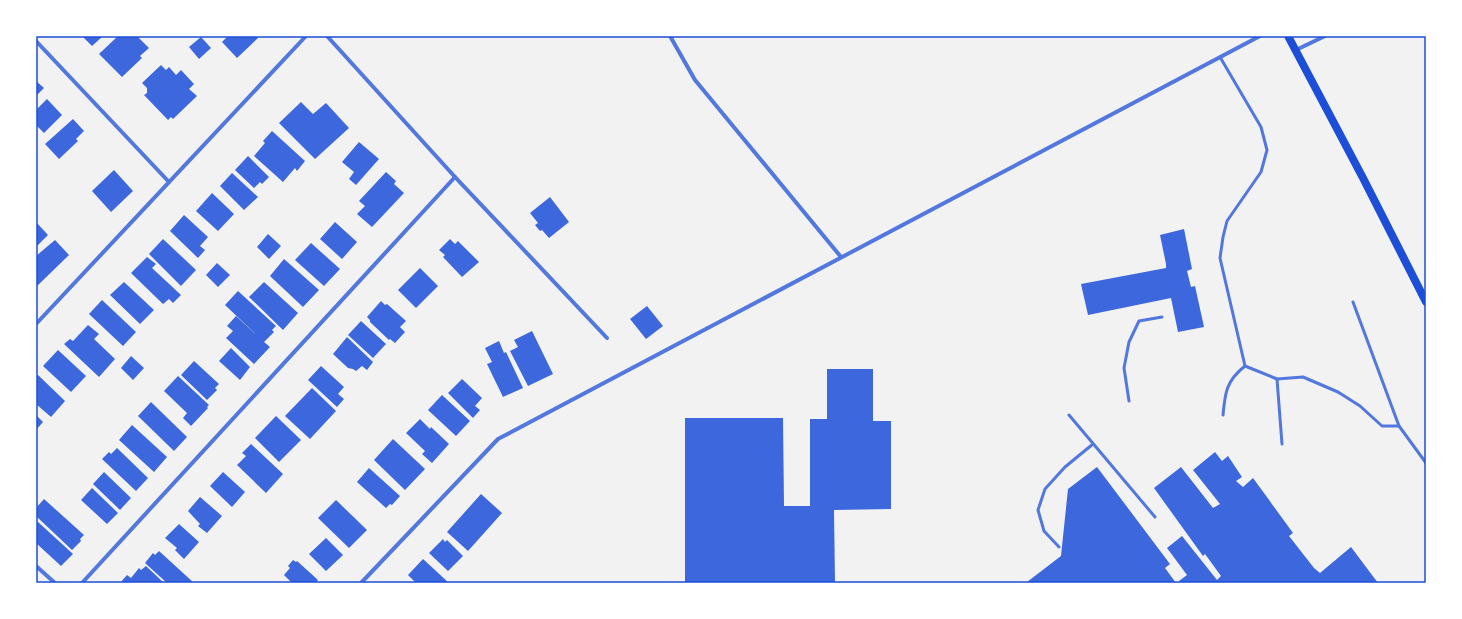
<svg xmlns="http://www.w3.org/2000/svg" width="1462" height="619" viewBox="0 0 1462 619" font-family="Cabin,sans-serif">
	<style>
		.building { fill: #3d67dc }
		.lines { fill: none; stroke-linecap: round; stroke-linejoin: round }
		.service { stroke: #5277de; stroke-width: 3 }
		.minor { stroke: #5277de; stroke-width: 4 }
		.secondary { stroke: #1d4ed8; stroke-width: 8 }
		.neatline { fill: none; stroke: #1d4ed8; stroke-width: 1.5 }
	</style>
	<rect width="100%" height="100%" fill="#f2f2f2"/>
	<!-- building -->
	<g class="building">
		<path d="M 82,36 L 103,36 L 92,46 Z"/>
		<path d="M 118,36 L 137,36 L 149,48 L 140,56 L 142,58 L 122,77 L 99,54 Z"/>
		<path d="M 228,36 L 256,36 L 258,38 L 237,58 L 222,42 Z"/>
		<path d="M 201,37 L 211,48 L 199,59 L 189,47 Z"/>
		<path d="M 161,65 L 166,70 L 169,67 L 176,75 L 181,70 L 194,84 L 189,89 L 197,96 L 173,119 L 171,117 L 168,120 L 144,95 L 147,93 L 147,88 L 142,83 Z"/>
		<path d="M 36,81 L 44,88 L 36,96 Z"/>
		<path d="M 47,99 L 62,115 L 44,133 L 36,125 L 36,110 Z"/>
		<path d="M 301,102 L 313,114 L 326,103 L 349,128 L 315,159 L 279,123 Z"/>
		<path d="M 73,119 L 84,131 L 76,139 L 78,141 L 59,159 L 45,144 Z"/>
		<path d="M 272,131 L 305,161 L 297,171 L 295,168 L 283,182 L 254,156 L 265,143 L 263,141 Z"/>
		<path d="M 359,142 L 379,159 L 356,185 L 349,179 L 354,172 L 342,162 Z"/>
		<path d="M 248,156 L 269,177 L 262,184 L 260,182 L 254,188 L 235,170 Z"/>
		<path d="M 114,170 L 133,191 L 111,212 L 92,191 Z"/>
		<path d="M 386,172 L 396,181 L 394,184 L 404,193 L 372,227 L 357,214 L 365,206 L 359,201 Z"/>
		<path d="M 232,173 L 258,197 L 244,210 L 220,186 Z"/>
		<path d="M 212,193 L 234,214 L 218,231 L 196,211 Z"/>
		<path d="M 550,197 L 569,222 L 549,238 L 542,230 L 540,231 L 535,225 L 538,223 L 530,213 Z"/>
		<path d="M 184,215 L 208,237 L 200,246 L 205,250 L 198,258 L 170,231 Z"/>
		<path d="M 36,222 L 48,235 L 36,247 Z"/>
		<path d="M 335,222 L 357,242 L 342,259 L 320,239 Z"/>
		<path d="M 1184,229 L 1192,269 L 1187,271 L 1191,287 L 1195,286 L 1204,327 L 1178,332 L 1171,298 L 1088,315 L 1081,284 L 1166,268 L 1166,264 L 1160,235 Z"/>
		<path d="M 268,234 L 281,246 L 269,259 L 257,247 Z"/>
		<path d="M 163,239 L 196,270 L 181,286 L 149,254 Z"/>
		<path d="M 450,239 L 455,244 L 458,241 L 479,262 L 462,277 L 443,257 L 445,255 L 439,250 Z"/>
		<path d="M 55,240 L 69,255 L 36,287 L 36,256 Z"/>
		<path d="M 311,243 L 340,269 L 324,286 L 295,260 Z"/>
		<path d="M 147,257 L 156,264 L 152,268 L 181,295 L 173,303 L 169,299 L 163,304 L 131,273 Z"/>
		<path d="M 284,259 L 319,290 L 303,307 L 270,276 Z"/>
		<path d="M 217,263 L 230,275 L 218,287 L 206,275 Z"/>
		<path d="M 420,268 L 438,286 L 416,308 L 398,290 Z"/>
		<path d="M 124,282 L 154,310 L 140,324 L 110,295 Z"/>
		<path d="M 264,282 L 298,313 L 283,330 L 249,297 Z"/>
		<path d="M 238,291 L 276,326 L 272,330 L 274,332 L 264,342 L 270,347 L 254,364 L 226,338 L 233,331 L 227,326 L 236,316 L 262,340 L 225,305 Z"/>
		<path d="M 102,300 L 136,332 L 123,346 L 89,314 Z"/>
		<path d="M 381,301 L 385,305 L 387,304 L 406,321 L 400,327 L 405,332 L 395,343 L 390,339 L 389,340 L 370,322 L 370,320 L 367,317 Z"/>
		<path d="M 647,306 L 663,326 L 646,339 L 630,319 Z"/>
		<path d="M 361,321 L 386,344 L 373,358 L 348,335 Z"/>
		<path d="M 88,325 L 99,334 L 94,339 L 115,359 L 99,377 L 64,344 L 70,339 L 73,341 Z"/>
		<path d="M 532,331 L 553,374 L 528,386 L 510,351 L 518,347 L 514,340 Z"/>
		<path d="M 347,337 L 373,362 L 367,370 L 362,366 L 356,371 L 353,369 L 348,368 L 333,354 Z"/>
		<path d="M 499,341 L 504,353 L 506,352 L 523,388 L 503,397 L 487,364 L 492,362 L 485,348 Z"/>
		<path d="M 231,348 L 250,367 L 240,380 L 219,361 Z"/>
		<path d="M 58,350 L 86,376 L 71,392 L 43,366 Z"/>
		<path d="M 131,356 L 144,368 L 133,380 L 121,368 Z"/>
		<path d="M 194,361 L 219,384 L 215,388 L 217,390 L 207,400 L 181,375 Z"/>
		<path d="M 321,366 L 344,387 L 338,394 L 344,399 L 337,407 L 308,380 Z"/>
		<path d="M 827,369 L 873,369 L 873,421 L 891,421 L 891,509 L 834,510 L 835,583 L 685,583 L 685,418 L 783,418 L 784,506 L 810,506 L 810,419 L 827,419 Z"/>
		<path d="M 38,375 L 65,401 L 51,417 L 36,404 L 36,378 Z"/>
		<path d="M 178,376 L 209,405 L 207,407 L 208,408 L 191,426 L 183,418 L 187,413 L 164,391 Z"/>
		<path d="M 462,379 L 482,398 L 475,406 L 480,410 L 473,418 L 448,393 Z"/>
		<path d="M 312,388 L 336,411 L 310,439 L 285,416 Z"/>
		<path d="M 442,395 L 470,421 L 456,436 L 428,410 Z"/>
		<path d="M 151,402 L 187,437 L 174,451 L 138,416 Z"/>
		<path d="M 36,415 L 43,422 L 36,430 Z"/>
		<path d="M 276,416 L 301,440 L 279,462 L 255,438 Z"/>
		<path d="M 420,419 L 430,429 L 431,427 L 449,444 L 432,463 L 422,454 L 425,451 L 406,433 Z"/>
		<path d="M 132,425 L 167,457 L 154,472 L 119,440 Z"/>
		<path d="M 393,439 L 425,469 L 405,490 L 374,460 Z"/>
		<path d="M 251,444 L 283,474 L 266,493 L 237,465 L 246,456 L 242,453 Z"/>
		<path d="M 117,448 L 148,478 L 136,491 L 102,459 L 109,452 L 111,454 Z"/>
		<path d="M 1215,452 L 1222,461 L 1228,456 L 1242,477 L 1236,481 L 1243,487 L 1253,478 L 1293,533 L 1289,536 L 1314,568 L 1320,573 L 1351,547 L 1378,583 L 1180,583 L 1179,581 L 1187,575 L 1167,548 L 1182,536 L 1217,580 L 1221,576 L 1205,554 L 1203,556 L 1154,488 L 1181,467 L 1213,508 L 1220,504 L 1193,470 Z"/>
		<path d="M 1097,467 L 1170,564 L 1165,568 L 1176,583 L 1028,583 L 1027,582 L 1061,556 L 1068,489 Z"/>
		<path d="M 369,468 L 400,496 L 392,505 L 390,504 L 386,508 L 357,482 Z"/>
		<path d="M 104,472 L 131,498 L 120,510 L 93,484 Z"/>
		<path d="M 223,472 L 245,492 L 232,507 L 210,486 Z"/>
		<path d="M 92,488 L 118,513 L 107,524 L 81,500 Z"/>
		<path d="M 481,494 L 502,513 L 468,551 L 447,532 Z"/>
		<path d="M 200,497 L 222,516 L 207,533 L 198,526 L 200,524 L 188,511 Z"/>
		<path d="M 44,499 L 84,535 L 80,539 L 81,541 L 72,550 L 36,516 L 36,508 Z"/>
		<path d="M 336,500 L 367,530 L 349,548 L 318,518 Z"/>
		<path d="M 38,522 L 73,554 L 61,566 L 36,543 L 36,524 Z"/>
		<path d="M 179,524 L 199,542 L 184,559 L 175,550 L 177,548 L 165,538 Z"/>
		<path d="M 326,538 L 343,555 L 326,571 L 309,554 Z"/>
		<path d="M 443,539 L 445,542 L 447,540 L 463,556 L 448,571 L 429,553 Z"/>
		<path d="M 159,551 L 194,583 L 167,583 L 145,563 L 153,553 L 155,555 Z"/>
		<path d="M 423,559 L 449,583 L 416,583 L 408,575 Z"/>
		<path d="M 293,560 L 296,562 L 297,561 L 318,580 L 316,583 L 292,583 L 284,575 L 290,568 L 288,566 Z"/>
		<path d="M 146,566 L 164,583 L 120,583 L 127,575 L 131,578 L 139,568 L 141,570 Z"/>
	</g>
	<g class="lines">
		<!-- service -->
		<g class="service">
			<path d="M 1220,57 L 1261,127 L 1267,150 L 1261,172 L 1227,221 L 1223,237 L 1220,258 L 1245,366 C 1226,381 1225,393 1223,415"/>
			<path d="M 1245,366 L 1277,379 L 1303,377 L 1338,392 L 1360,406 L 1382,426 L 1399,426 L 1353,302"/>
			<path d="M 1277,379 L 1282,444"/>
			<path d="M 1129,401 L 1124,368 L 1129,342 L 1139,321 L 1162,317"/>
			<path d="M 1069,415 L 1155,517"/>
			<path d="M 1399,426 L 1426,463"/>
			<path d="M 1059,547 L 1044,531 L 1038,510 L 1045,489 L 1065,467 L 1093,444"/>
		</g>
		<!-- minor -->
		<g class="minor">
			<path d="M 327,36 L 455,177 L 607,338"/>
			<path d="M 670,36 L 695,80 L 841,257"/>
			<path d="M 36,41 L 169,182"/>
			<path d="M 1296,50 L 1325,36"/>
			<path d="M 36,324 L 306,36"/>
			<path d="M 36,566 L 55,583"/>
			<path d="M 82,583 L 455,177"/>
			<path d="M 361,583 L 498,439 L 1260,36"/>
		</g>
		<!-- secondary -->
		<path class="secondary" d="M 1288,36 L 1363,178 L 1426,302"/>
	</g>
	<!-- border -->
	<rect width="1462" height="619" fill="none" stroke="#ffffff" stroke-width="74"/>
	<rect x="37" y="37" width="1388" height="545" class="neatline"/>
</svg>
